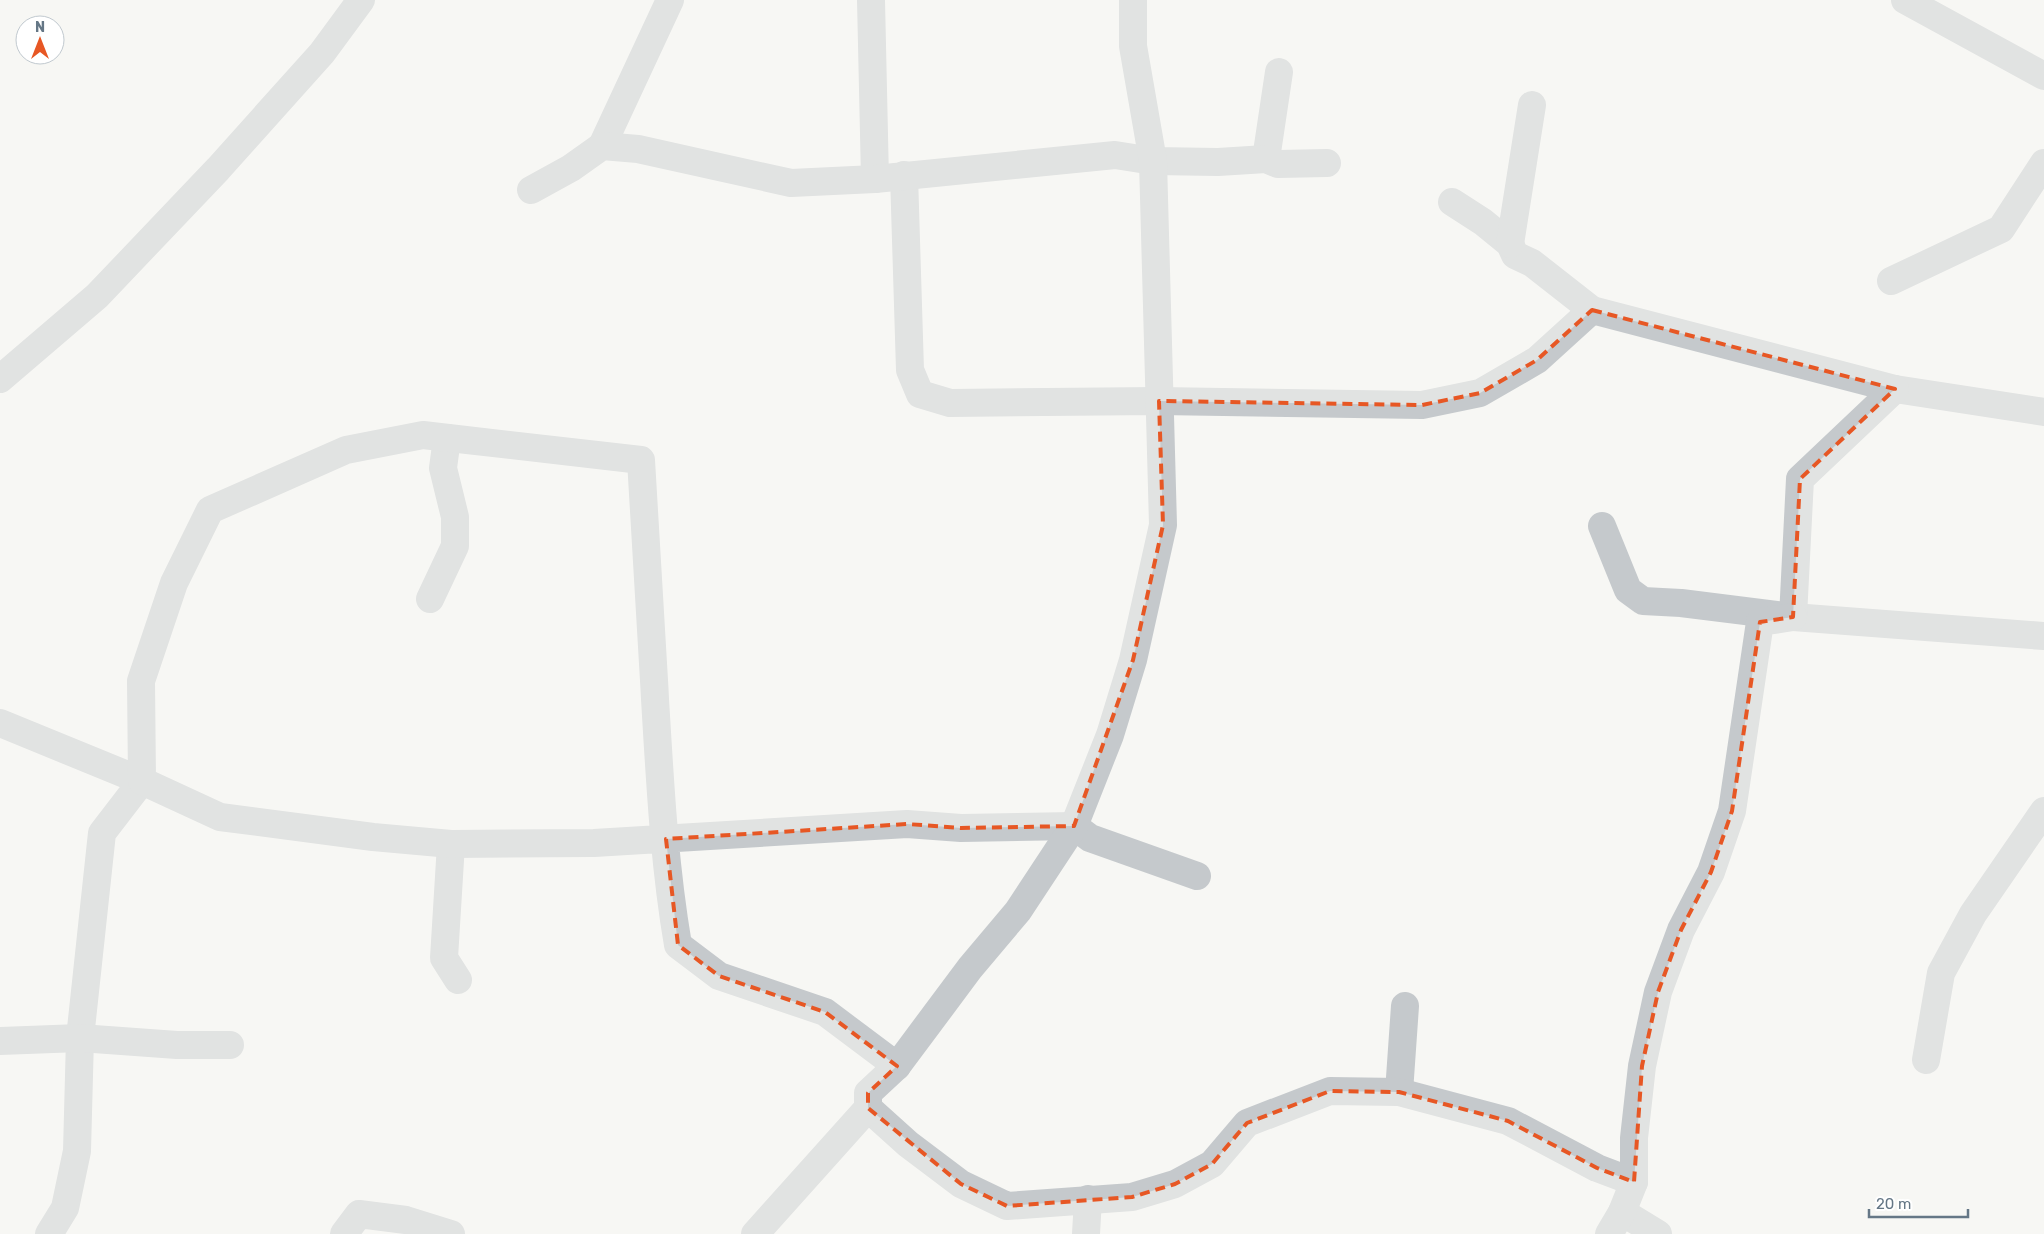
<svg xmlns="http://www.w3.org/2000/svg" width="2044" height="1234" viewBox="0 0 2044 1234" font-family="Rubik,sans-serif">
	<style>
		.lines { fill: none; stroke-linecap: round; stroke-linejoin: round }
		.minor { stroke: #c5c9cc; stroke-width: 28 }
		.marked { fill: none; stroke: #e75724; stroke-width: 4; stroke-dasharray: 10 6; stroke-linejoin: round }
	</style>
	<rect width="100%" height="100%" fill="#f7f7f4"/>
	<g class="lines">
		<!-- minor -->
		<g class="minor">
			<path d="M 871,0 L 875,179"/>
			<path d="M 1905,0 L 2044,76"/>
			<path d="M 602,146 L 670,0"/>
			<path d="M 1266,159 L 1279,72"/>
			<path d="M 904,175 L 910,370 L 920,394 L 950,403 L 1159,401 L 1422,405 L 1480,393 L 1537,360 L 1592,310"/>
			<path d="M 531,190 L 571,168 L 602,146 L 638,149 L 791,183 L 875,179 L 1115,155 L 1153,161 L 1218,162 L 1266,159 L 1278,164 L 1327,163"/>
			<path d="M 1452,202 L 1483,222 L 1510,244 L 1515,255 L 1532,263 L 1592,310 L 1895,389 L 2044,412"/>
			<path d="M 1510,244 L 1532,105"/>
			<path d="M 1891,281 L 2001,229 L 2044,163"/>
			<path d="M 0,379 L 97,296 L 218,169 L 322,53 L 361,0"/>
			<path d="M 1602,526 L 1628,590 L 1643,601 L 1681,603 L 1793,617 L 2044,636"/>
			<path d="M 430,599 L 455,546 L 455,517 L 443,468 L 447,438"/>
			<path d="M 1793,617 L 1800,479 L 1895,389"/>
			<path d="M 0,723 L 142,781 L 102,833 L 80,1038 L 77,1151 L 65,1208 L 49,1234"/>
			<path d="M 451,844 L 444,958 L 458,980"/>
			<path d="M 0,1041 L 80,1038 L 177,1045 L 230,1045"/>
			<path d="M 1926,1060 L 1941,973 L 1973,914 L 2044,811"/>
			<path d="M 897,1066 L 825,1012 L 719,976 L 678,945 C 664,863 660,781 655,699 C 651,619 646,539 641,460 L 423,435 L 346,450 L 210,510 L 174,583 L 141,681 L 142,781 L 220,817 L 373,837 L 451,844 L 594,843 L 907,824 L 961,828 L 1074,826 L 1090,838 L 1197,876"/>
			<path d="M 1399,1092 L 1405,1006"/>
			<path d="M 868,1108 L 908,1144 L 961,1184 L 1007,1206 L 1132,1197 L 1175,1184 L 1212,1164 L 1247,1123 L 1330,1091 L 1399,1092 L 1508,1121 L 1597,1168 L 1634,1182"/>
			<path d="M 1622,1212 L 1658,1234"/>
			<path d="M 344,1234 L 359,1214 L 406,1220 L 451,1234"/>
			<path d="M 755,1234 L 868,1108 L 868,1093 L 897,1066 L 970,968 L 1018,911 L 1074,826 L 1110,735 L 1133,660 L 1163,525 L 1153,161 L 1133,46 L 1133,0"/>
			<path d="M 1086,1234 L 1088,1199"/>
			<path d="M 1609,1234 L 1622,1212 L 1634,1182 L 1634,1138 L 1642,1066 L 1658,992 L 1681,930 L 1711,872 L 1732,811 L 1760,622 L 1793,617"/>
		</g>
	</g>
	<!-- marked area -->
	<path d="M0 0H2044V1234H0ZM 1592,310 L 1895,389 L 1800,479 L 1793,617 L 1760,622 L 1732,811 L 1711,872 L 1681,930 L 1658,992 L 1642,1066 L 1634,1182 L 1597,1168 L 1508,1121 L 1399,1092 L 1330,1091 L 1247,1123 L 1212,1164 L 1175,1184 L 1132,1197 L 1007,1206 L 961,1184 L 868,1108 L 868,1093 L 897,1066 L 825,1012 L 719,976 L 678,945 L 666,839 L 907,824 L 961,828 L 1074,826 L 1133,660 L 1163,525 L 1159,401 L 1422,405 L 1480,393 L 1537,360 Z" fill="#f7f7f4" fill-opacity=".55" fill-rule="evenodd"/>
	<path class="marked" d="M 1592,310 L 1895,389 L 1800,479 L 1793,617 L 1760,622 L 1732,811 L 1711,872 L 1681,930 L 1658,992 L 1642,1066 L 1634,1182 L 1597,1168 L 1508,1121 L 1399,1092 L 1330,1091 L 1247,1123 L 1212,1164 L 1175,1184 L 1132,1197 L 1007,1206 L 961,1184 L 868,1108 L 868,1093 L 897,1066 L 825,1012 L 719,976 L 678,945 L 666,839 L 907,824 L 961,828 L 1074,826 L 1133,660 L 1163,525 L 1159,401 L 1422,405 L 1480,393 L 1537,360 Z"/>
	<!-- north arrow -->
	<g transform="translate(40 40)"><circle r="24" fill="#ffffff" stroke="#c1c9cf"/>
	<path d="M0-4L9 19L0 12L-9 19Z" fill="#e75724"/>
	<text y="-8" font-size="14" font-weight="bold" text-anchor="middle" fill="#657786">N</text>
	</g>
	<!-- scale -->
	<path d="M1869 1209v8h99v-8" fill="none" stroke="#657786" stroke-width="2.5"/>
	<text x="1876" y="1209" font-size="15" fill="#657786" stroke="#ffffff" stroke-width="4" paint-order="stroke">20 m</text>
</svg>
